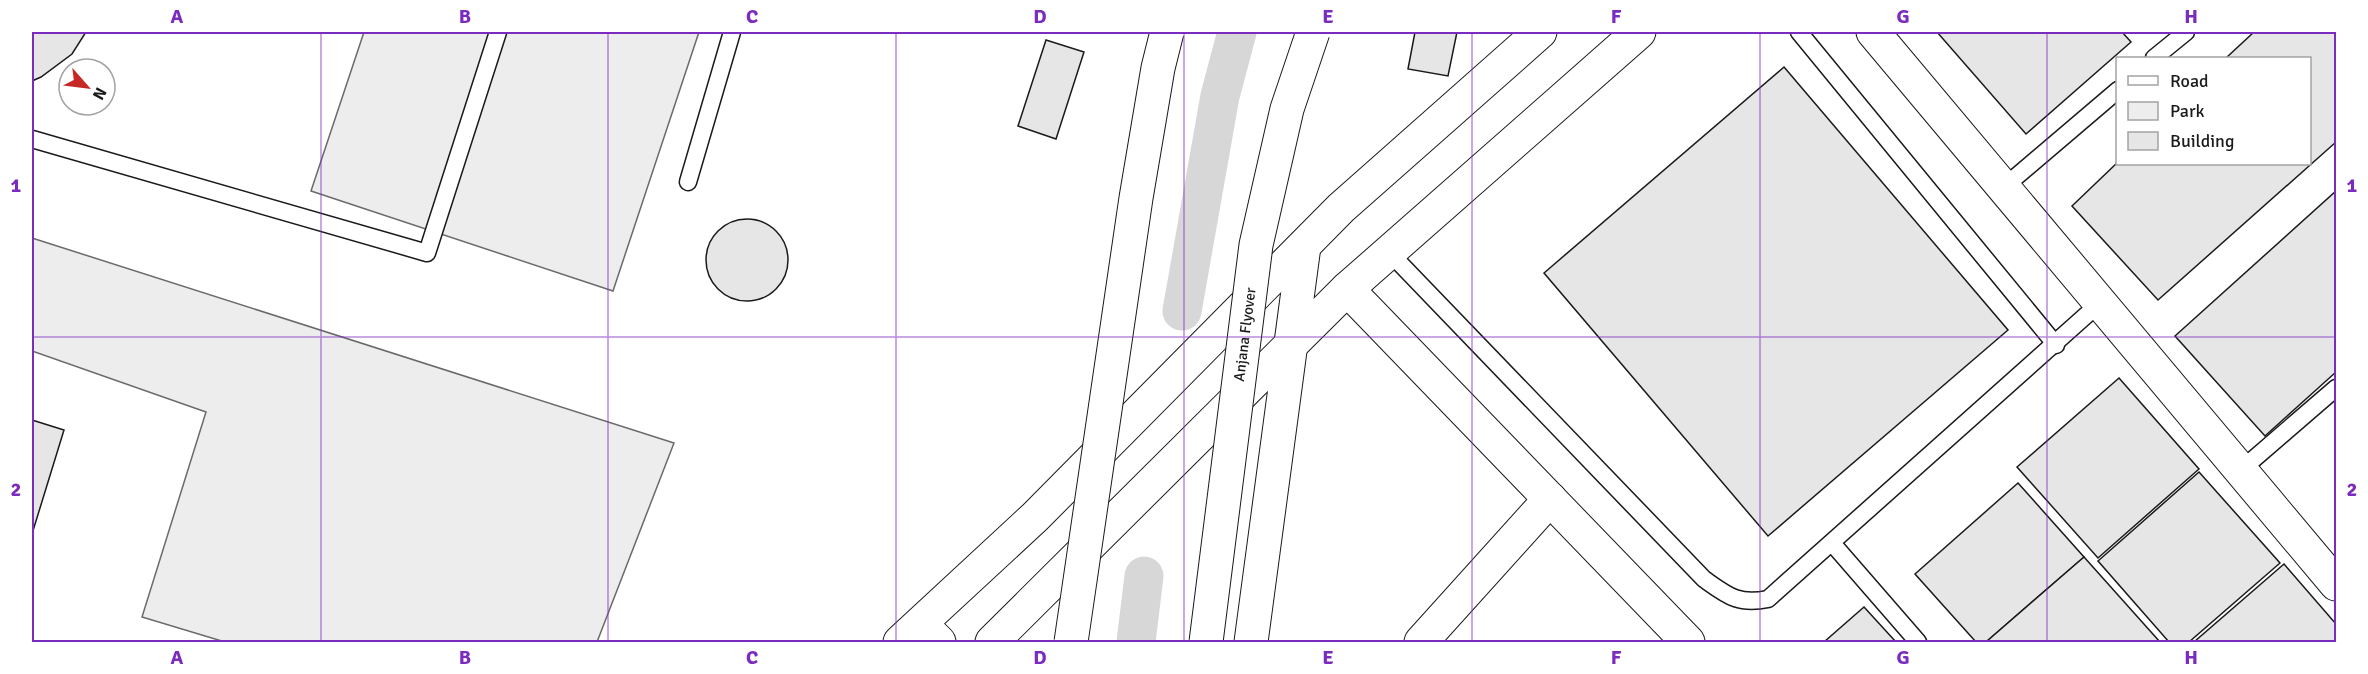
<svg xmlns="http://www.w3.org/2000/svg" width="2368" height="674" viewBox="0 0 2368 674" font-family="Signika,sans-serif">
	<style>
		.green { fill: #ededed; stroke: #6a6a6a; stroke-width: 1.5 }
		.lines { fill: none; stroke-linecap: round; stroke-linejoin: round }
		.canal { stroke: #d7d7d7; stroke-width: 39 }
		.building { fill: #e6e6e6; stroke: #1a1a1a; stroke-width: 1.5 }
		.service-casing { stroke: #1a1a1a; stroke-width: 19 }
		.minor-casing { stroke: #1a1a1a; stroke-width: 35 }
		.tertiary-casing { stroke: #1a1a1a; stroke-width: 35 }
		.secondary-casing { stroke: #1a1a1a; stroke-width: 35 }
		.service { stroke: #fff; stroke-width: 16 }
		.minor { stroke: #fff; stroke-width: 33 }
		.tertiary { stroke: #fff; stroke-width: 33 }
		.secondary { stroke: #fff; stroke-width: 33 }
		.secondary-bridge-casing { stroke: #1a1a1a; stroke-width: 35; stroke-linecap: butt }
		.secondary-bridge { stroke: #fff; stroke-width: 33 }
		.grid { fill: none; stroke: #7b2cbf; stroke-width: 1.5; stroke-opacity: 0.55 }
		.labels { text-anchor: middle; stroke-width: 4.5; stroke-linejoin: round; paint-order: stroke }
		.street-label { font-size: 15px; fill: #1a1a1a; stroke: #fff }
		.neatline { fill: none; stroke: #7b2cbf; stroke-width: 2 }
		.grid-label { font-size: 20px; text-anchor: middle; font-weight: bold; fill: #7b2cbf }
	</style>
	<rect width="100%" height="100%" fill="#fff"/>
	<!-- green -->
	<g class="green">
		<path d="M 364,32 L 699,32 L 613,291 L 311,191 Z"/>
		<path d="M 32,238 L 674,443 L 597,642 L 225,642 L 142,617 L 206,412 L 32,351 Z"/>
	</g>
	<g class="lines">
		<!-- canal -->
		<g class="canal">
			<path d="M 1182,311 L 1220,96 L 1237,32"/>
			<path d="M 1136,642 L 1144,576"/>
		</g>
	</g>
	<!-- building -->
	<g class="building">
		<path d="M 32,32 L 86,32 L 72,54 L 41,77 L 32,81 Z"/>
		<path d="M 1415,32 L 1457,32 L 1448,76 L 1408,69 Z"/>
		<path d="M 1937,32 L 2122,32 L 2131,42 L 2026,134 Z"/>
		<path d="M 2254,32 L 2336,32 L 2336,142 L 2158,300 L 2072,206 L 2118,162 L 2310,164 L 2310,58 L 2226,58 Z"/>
		<path d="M 1046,40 L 1084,52 L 1056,139 L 1018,126 Z"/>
		<path d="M 1784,67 L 2008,330 L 1768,536 L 1544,273 Z"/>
		<path d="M 2336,191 L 2336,372 L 2265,436 L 2175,336 Z"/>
		<circle cx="747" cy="260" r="41"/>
		<path d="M 2119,378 L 2199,469 L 2098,558 L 2017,467 Z"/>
		<path d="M 32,420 L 64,430 L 32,534 Z"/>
		<path d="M 2199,472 L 2280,563 L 2189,642 L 2169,642 L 2098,561 Z"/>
		<path d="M 2018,483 L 2084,557 L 1986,642 L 1976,642 L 1915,574 Z"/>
		<path d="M 2084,557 L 2160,642 L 1986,642 Z"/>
		<path d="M 2284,564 L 2336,624 L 2336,642 L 2194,642 Z"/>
		<path d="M 1864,607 L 1896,642 L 1824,642 Z"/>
	</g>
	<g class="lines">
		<defs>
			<g id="service">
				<path d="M 1799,32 L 2056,345"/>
				<path d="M 2154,58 L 2186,32"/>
				<path d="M 32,139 L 427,253 L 498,32"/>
				<path d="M 688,182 L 732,32"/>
				<path d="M 2004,187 L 2118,90"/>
				<path d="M 1389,252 L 1704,579 C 1728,596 1738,605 1768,599 L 2101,302"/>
				<path d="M 2241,470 L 2336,388"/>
				<path d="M 1832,543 L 1918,642"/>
			</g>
			<g id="minor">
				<path d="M 1873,32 L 2336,584"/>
				<path d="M 1347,289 L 1688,642"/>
				<path d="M 1421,642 L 1550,499"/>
			</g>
			<g id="tertiary">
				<path d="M 921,624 L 939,642"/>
				<path d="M 1251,642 L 1304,246"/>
			</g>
			<g id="secondary">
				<path d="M 900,642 L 1035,517 L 1341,208 L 1540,32"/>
				<path d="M 992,642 L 1347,289 L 1639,32"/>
			</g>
		</defs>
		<!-- service casing -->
		<use href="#service" class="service-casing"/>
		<!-- minor casing -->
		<use href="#minor" class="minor-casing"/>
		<!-- tertiary casing -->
		<use href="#tertiary" class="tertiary-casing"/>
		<!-- secondary casing -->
		<use href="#secondary" class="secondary-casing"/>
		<!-- service -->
		<use href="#service" class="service"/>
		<!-- minor -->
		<use href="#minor" class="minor"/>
		<!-- tertiary -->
		<use href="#tertiary" class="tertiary"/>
		<!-- secondary -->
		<use href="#secondary" class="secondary"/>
		<defs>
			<g id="secondary-bridge">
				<path d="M 1071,642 L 1136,198 L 1158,68 L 1167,32"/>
				<path id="s1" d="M 1206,642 L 1256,245 L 1287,109 L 1313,32"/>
			</g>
		</defs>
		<!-- secondary-bridge casing -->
		<use href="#secondary-bridge" class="secondary-bridge-casing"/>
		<!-- secondary-bridge -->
		<use href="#secondary-bridge" class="secondary-bridge"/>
	</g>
	<!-- grid -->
	<path class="grid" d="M 321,32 L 321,642M 608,32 L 608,642M 896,32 L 896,642M 1184,32 L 1184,642M 1472,32 L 1472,642M 1760,32 L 1760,642M 2047,32 L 2047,642M 32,337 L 2336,337"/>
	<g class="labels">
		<!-- street labels -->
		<g class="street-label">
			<text dy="5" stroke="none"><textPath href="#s1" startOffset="310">Anjana Flyover</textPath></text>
		</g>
	</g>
	<!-- border -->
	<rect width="2368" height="674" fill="none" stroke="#ffffff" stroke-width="66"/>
	<!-- legend -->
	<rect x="2116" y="57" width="195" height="108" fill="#ffffff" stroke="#a3a3a3" stroke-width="1.5"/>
	<rect x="2128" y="76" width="30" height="9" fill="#ffffff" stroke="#a3a3a3" stroke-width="1.5"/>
	<text x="2170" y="87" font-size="18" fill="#1a1a1a">Road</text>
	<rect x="2128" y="102" width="30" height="18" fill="#ededed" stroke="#a3a3a3" stroke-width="1.5"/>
	<text x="2170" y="117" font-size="18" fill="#1a1a1a">Park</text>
	<rect x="2128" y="132" width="30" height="18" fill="#e6e6e6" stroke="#a3a3a3" stroke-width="1.5"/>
	<text x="2170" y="147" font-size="18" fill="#1a1a1a">Building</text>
	<!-- north arrow -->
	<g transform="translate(87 87) rotate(118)"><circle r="28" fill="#ffffff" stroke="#a3a3a3" stroke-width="1.5"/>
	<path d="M0-4.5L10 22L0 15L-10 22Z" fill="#c62828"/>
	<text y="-9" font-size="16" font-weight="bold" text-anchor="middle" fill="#1a1a1a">N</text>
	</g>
	<rect x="33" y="33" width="2302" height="608" class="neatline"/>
	<g class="grid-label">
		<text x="177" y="23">A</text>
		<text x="465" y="23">B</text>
		<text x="752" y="23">C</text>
		<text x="1040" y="23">D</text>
		<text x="1328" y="23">E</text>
		<text x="1616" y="23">F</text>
		<text x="1903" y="23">G</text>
		<text x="2191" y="23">H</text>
		<text x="16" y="192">1</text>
		<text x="2352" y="192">1</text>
		<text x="16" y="496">2</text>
		<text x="2352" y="496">2</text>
		<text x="177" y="664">A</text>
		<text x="465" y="664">B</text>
		<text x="752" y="664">C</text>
		<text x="1040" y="664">D</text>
		<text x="1328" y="664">E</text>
		<text x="1616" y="664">F</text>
		<text x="1903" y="664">G</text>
		<text x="2191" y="664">H</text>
	</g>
</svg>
